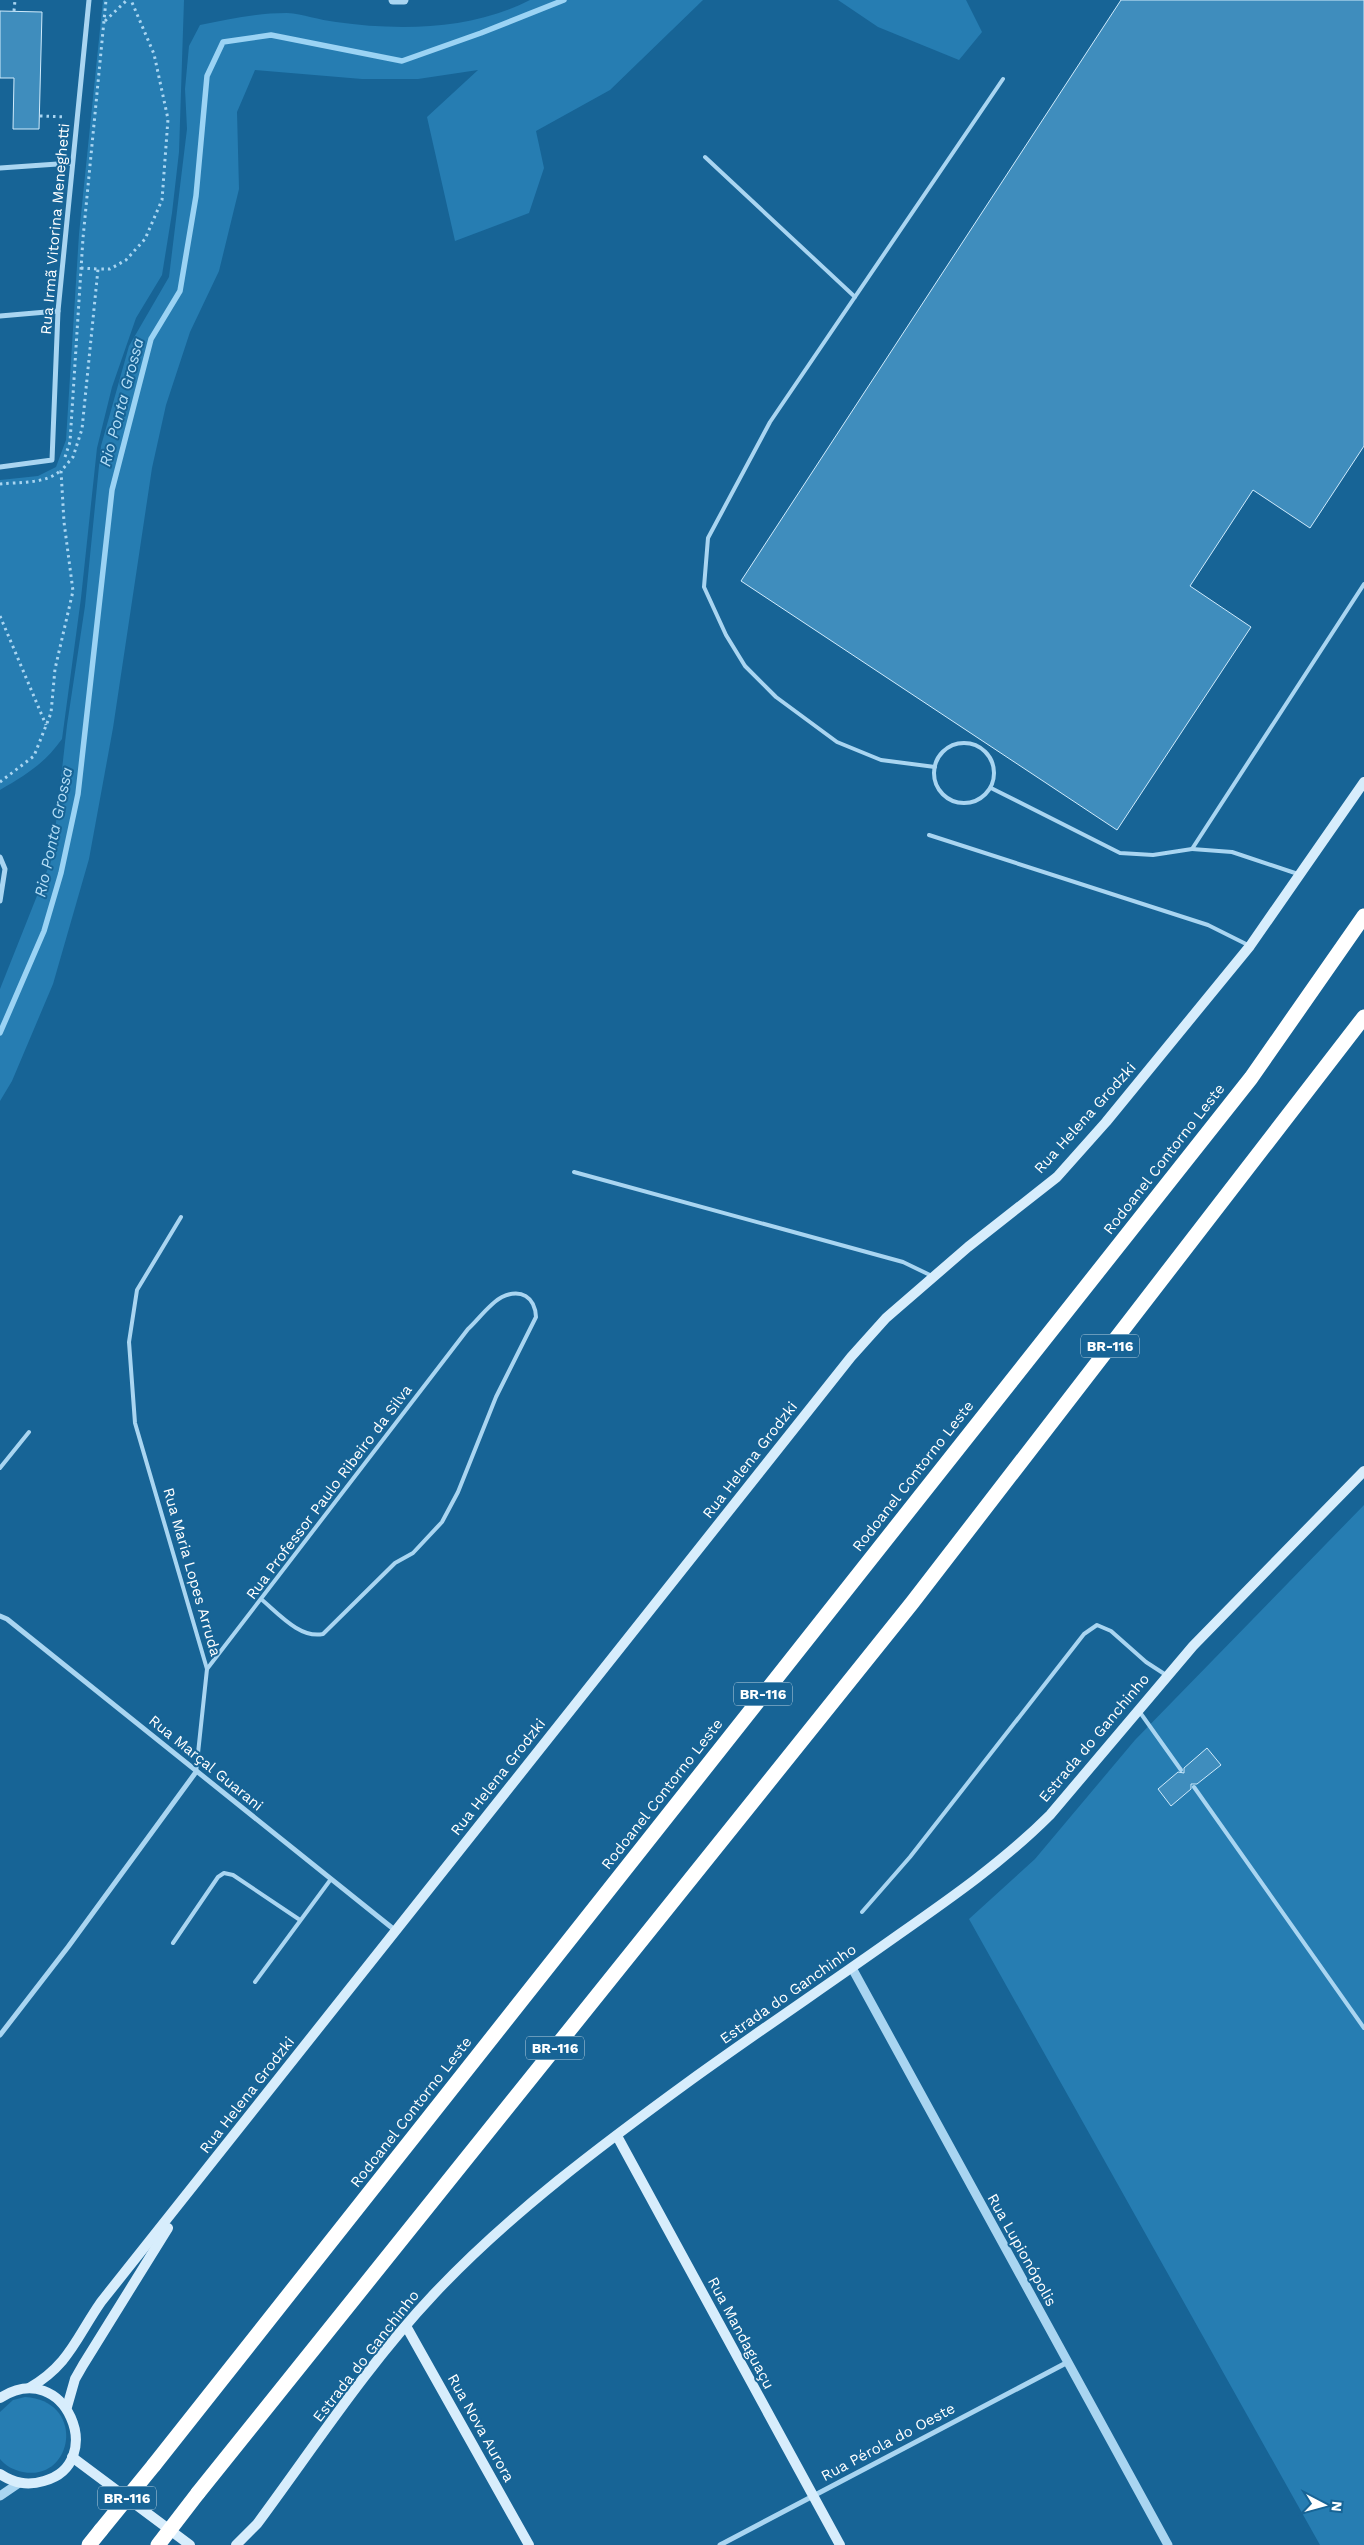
<svg xmlns="http://www.w3.org/2000/svg" width="1364" height="2545" viewBox="0 0 1364 2545" font-family="'Work Sans',sans-serif">
	<style>
		.green { fill: #267db2 }
		.lines { fill: none; stroke-linecap: round; stroke-linejoin: round }
		.stream { stroke: #9bd3f4; stroke-width: 5.5 }
		.building { fill: #3f8dbd; stroke: #d0ebfc }
		.path { stroke: #a9d5f1; stroke-width: 3; stroke-dasharray: 2.5 4; stroke-linecap: butt }
		.service { stroke: #a9d5f1; stroke-width: 4 }
		.minor { stroke: #a9d5f1; stroke-width: 5 }
		.tertiary { stroke: #a9d5f1; stroke-width: 9 }
		.secondary { stroke: #d7edfc; stroke-width: 10 }
		.motorway { stroke: #fff; stroke-width: 15 }
		.motorway-bridge { stroke: #fff; stroke-width: 15 }
		.labels { text-anchor: middle; stroke-width: 4; stroke-linejoin: round; paint-order: stroke }
		.shield { fill: #176496; stroke: #b9d0e0; stroke-width: 1 }
		.shield-label { font-size: 14px; font-weight: bold; fill: #fff }
		.street-label { font-size: 15px; fill: #fff; stroke: #176496 }
		.water-label { font-size: 16px; font-style: italic; fill: #b5dff8; stroke: #176496 }
	</style>
	<rect width="100%" height="100%" fill="#176496"/>
	<!-- green -->
	<g class="green">
		<path d="M 103,0 L 184,0 L 179,152 L 172,213 L 162,275 L 136,318 L 112,387 L 97,448 L 81,598 L 62,739 C 44,764 27,774 0,790 L 0,480 L 38,476 L 56,467 L 66,440 L 79,234 Z"/>
		<path d="M 530,0 L 703,0 L 610,90 L 536,131 L 544,168 L 529,213 L 455,241 L 427,117 L 478,70 L 418,79 L 362,79 L 255,70 L 237,112 L 239,189 L 219,271 L 190,332 L 166,405 L 152,468 L 113,728 L 89,859 L 53,984 L 12,1081 L 0,1101 L 0,989 L 52,858 L 67,725 L 85,606 L 101,446 L 129,346 L 169,277 L 187,129 L 185,89 L 189,46 L 200,25 C 228,19 257,13 287,13 C 303,14 319,20 336,22 C 400,31 471,30 530,0 Z"/>
		<path d="M 838,0 L 966,0 L 982,32 L 959,60 L 878,27 Z"/>
		<path d="M 1364,1505 L 1364,2545 L 1320,2545 L 969,1919 L 1035,1859 L 1135,1740 Z"/>
		<path d="M 25,2397 C 87,2401 73,2482 23,2472 C 13,2470 6,2466 0,2459 L 0,2412 L 13,2400 Z"/>
	</g>
	<g class="lines">
		<!-- stream -->
		<path class="stream" d="M 0,1033 L 44,931 L 61,873 L 78,794 L 112,490 L 151,339 L 180,291 L 196,196 L 207,76 L 223,42 L 271,35 L 402,61 L 481,33 L 564,0"/>
	</g>
	<!-- building -->
	<g class="building">
		<path d="M 1121,0 L 1364,0 L 1364,446 L 1310,528 L 1253,490 L 1190,586 L 1251,627 L 1117,830 L 741,581 Z"/>
		<path d="M 0,11 L 42,12 L 39,129 L 13,129 L 14,78 L 0,78 Z"/>
		<path d="M 1207,1748 L 1221,1765 L 1197,1784 L 1191,1784 L 1191,1789 L 1171,1806 L 1158,1789 L 1178,1772 L 1184,1773 L 1184,1768 Z"/>
	</g>
	<g class="lines">
		<!-- path -->
		<g class="path">
			<path d="M 14,11 L 15,0"/>
			<path d="M 105,21 L 127,0"/>
			<path d="M 40,116 L 66,117"/>
			<path d="M 81,268 L 98,269"/>
			<path d="M 65,457 L 70,442 L 83,238 L 106,0"/>
			<path d="M 0,484 C 19,482 47,484 61,470"/>
			<path d="M 0,616 L 46,725"/>
			<path d="M 0,782 L 34,756 L 51,713 L 55,669 L 73,591 L 64,522 L 61,471 L 73,457 L 82,429 L 98,269 L 110,269 L 126,260 L 145,239 L 162,200 L 168,119 L 154,54 L 131,0"/>
		</g>
		<!-- service -->
		<g class="service">
			<path d="M 705,157 L 855,297"/>
			<circle cx="964" cy="773" r="30"/>
			<path d="M 935,767 L 881,760 L 837,742 L 776,697 L 745,666 L 726,635 L 704,587 L 708,538 L 770,422 L 1003,79"/>
			<path d="M 991,788 L 1120,853 L 1153,855 L 1192,849"/>
			<path d="M 929,835 L 1208,925 L 1248,945"/>
			<path d="M 1298,874 L 1232,852 L 1192,849 L 1364,584"/>
			<path d="M 574,1172 L 903,1262 L 932,1276"/>
			<path d="M 181,1217 L 137,1290 L 129,1342 L 135,1423 L 207,1669 L 196,1772"/>
			<path d="M 0,1468 L 29,1432"/>
			<path d="M 207,1669 L 468,1329 C 478,1320 490,1303 502,1297 C 521,1288 535,1297 536,1317 L 496,1397 L 458,1492 L 442,1522 L 413,1553 L 395,1563 L 323,1634 C 300,1639 278,1613 261,1599"/>
			<path d="M 1139,1711 L 1181,1770"/>
			<path d="M 1194,1787 L 1364,2028"/>
			<path d="M 862,1912 L 910,1857 L 1084,1634 L 1097,1625 L 1111,1631 L 1146,1662 L 1166,1675"/>
			<path d="M 173,1943 L 218,1877 L 224,1873 L 233,1875 L 300,1920"/>
			<path d="M 255,1982 L 331,1879"/>
		</g>
		<!-- minor -->
		<g class="minor">
			<path d="M 0,168 L 72,163"/>
			<path d="M 0,316 L 58,311"/>
			<path d="M 0,467 L 52,460 L 58,311 L 89,0"/>
			<path d="M 0,857 L 5,869 L 0,901"/>
			<path d="M 0,1616 L 7,1619 L 396,1931"/>
			<path d="M 0,2035 L 68,1947 L 196,1772"/>
			<path d="M 720,2545 L 1068,2362"/>
		</g>
		<!-- tertiary -->
		<g class="tertiary">
			<path d="M 393,0 L 404,0"/>
			<path d="M 852,1968 L 1168,2545"/>
			<path d="M 0,2496 L 19,2483"/>
		</g>
		<!-- secondary -->
		<g class="secondary">
			<path d="M 617,2136 L 840,2545"/>
			<path d="M 406,2326 L 529,2545"/>
			<path d="M 29,2388 C 69,2365 76,2338 101,2302 L 851,1357 L 886,1318 L 968,1247 L 1057,1177 L 1106,1122 L 1250,946 L 1364,782"/>
			<path d="M 0,2398 C 66,2356 108,2464 44,2481 C 27,2486 14,2483 0,2474"/>
			<path d="M 67,2407 L 75,2379 L 83,2365 L 168,2228"/>
			<path d="M 72,2457 L 190,2545"/>
			<path d="M 236,2545 L 257,2524 C 314,2447 368,2364 434,2294 C 509,2214 603,2144 691,2080 C 759,2031 829,1984 898,1935 C 951,1898 1004,1861 1050,1815 L 1193,1646 L 1364,1471"/>
		</g>
		<!-- motorway -->
		<g class="motorway">
			<path d="M 154,2465 L 1251,1078 L 1364,916"/>
			<path d="M 198,2493 L 912,1603 L 1364,1017"/>
			<path d="M 89,2545 L 101,2530"/>
		</g>
		<!-- motorway-bridge -->
		<g class="motorway-bridge">
			<path d="M 101,2530 L 154,2465"/>
			<path d="M 158,2545 L 198,2493"/>
		</g>
	</g>
	<g class="labels">
		<!-- shield labels -->
		<g class="shield">
			<rect x="1081" y="1334.5" width="58" height="23" rx="4"/>
			<rect x="734" y="1682.5" width="58" height="23" rx="4"/>
			<rect x="526" y="2036.5" width="58" height="23" rx="4"/>
			<rect x="98" y="2486.5" width="58" height="23" rx="4"/>
		</g>
		<g class="shield-label">
			<text x="1110" y="1351">BR-116</text>
			<text x="763" y="1699">BR-116</text>
			<text x="555" y="2053">BR-116</text>
			<text x="127" y="2503">BR-116</text>
		</g>
		<!-- street labels -->
		<g class="street-label">
			<text transform="translate(55 229) rotate(-85)" y="5">Rua Irmã Vitorina Meneghetti</text>
			<text transform="translate(1085 1118) rotate(-48)" y="5">Rua Helena Grodzki</text>
			<text transform="translate(1164 1159) rotate(-52)" y="5">Rodoanel Contorno Leste</text>
			<text transform="translate(750 1460) rotate(-52)" y="5">Rua Helena Grodzki</text>
			<text transform="translate(913 1476) rotate(-52)" y="5">Rodoanel Contorno Leste</text>
			<text transform="translate(329 1492) rotate(-53)" y="5">Rua Professor Paulo Ribeiro da Silva</text>
			<text transform="translate(192 1572) rotate(74)" y="5">Rua Maria Lopes Arruda</text>
			<text transform="translate(1094 1738) rotate(-50)" y="5">Estrada do Ganchinho</text>
			<text transform="translate(206 1763) rotate(39)" y="5">Rua Marçal Guarani</text>
			<text transform="translate(498 1777) rotate(-52)" y="5">Rua Helena Grodzki</text>
			<text transform="translate(662 1794) rotate(-52)" y="5">Rodoanel Contorno Leste</text>
			<text transform="translate(788 1994) rotate(-35)" y="5">Estrada do Ganchinho</text>
			<text transform="translate(247 2095) rotate(-52)" y="5">Rua Helena Grodzki</text>
			<text transform="translate(411 2112) rotate(-52)" y="5">Rodoanel Contorno Leste</text>
			<text transform="translate(1022 2250) rotate(61)" y="5">Rua Lupionópolis</text>
			<text transform="translate(741 2333) rotate(62)" y="5">Rua Mandaguaçu</text>
			<text transform="translate(366 2356) rotate(-52)" y="5">Estrada do Ganchinho</text>
			<text transform="translate(481 2428) rotate(61)" y="5">Rua Nova Aurora</text>
			<text transform="translate(888 2442) rotate(-28)" y="5">Rua Pérola do Oeste</text>
		</g>
		<!-- water labels -->
		<g class="water-label">
			<text transform="translate(121 402) rotate(-75)" y="6">Rio Ponta Grossa</text>
			<text transform="translate(53 832) rotate(-78)" y="6">Rio Ponta Grossa</text>
		</g>
	</g>
	<!-- north arrow -->
	<g transform="translate(1324 2505) rotate(96)" stroke="#176496" stroke-width="4" paint-order="stroke">
	<path d="M0-4L9 19L0 12L-9 19Z" fill="#ffffff"/>
	<text y="-8" font-size="14" font-weight="bold" text-anchor="middle" fill="#ffffff">N</text>
	</g>
</svg>
